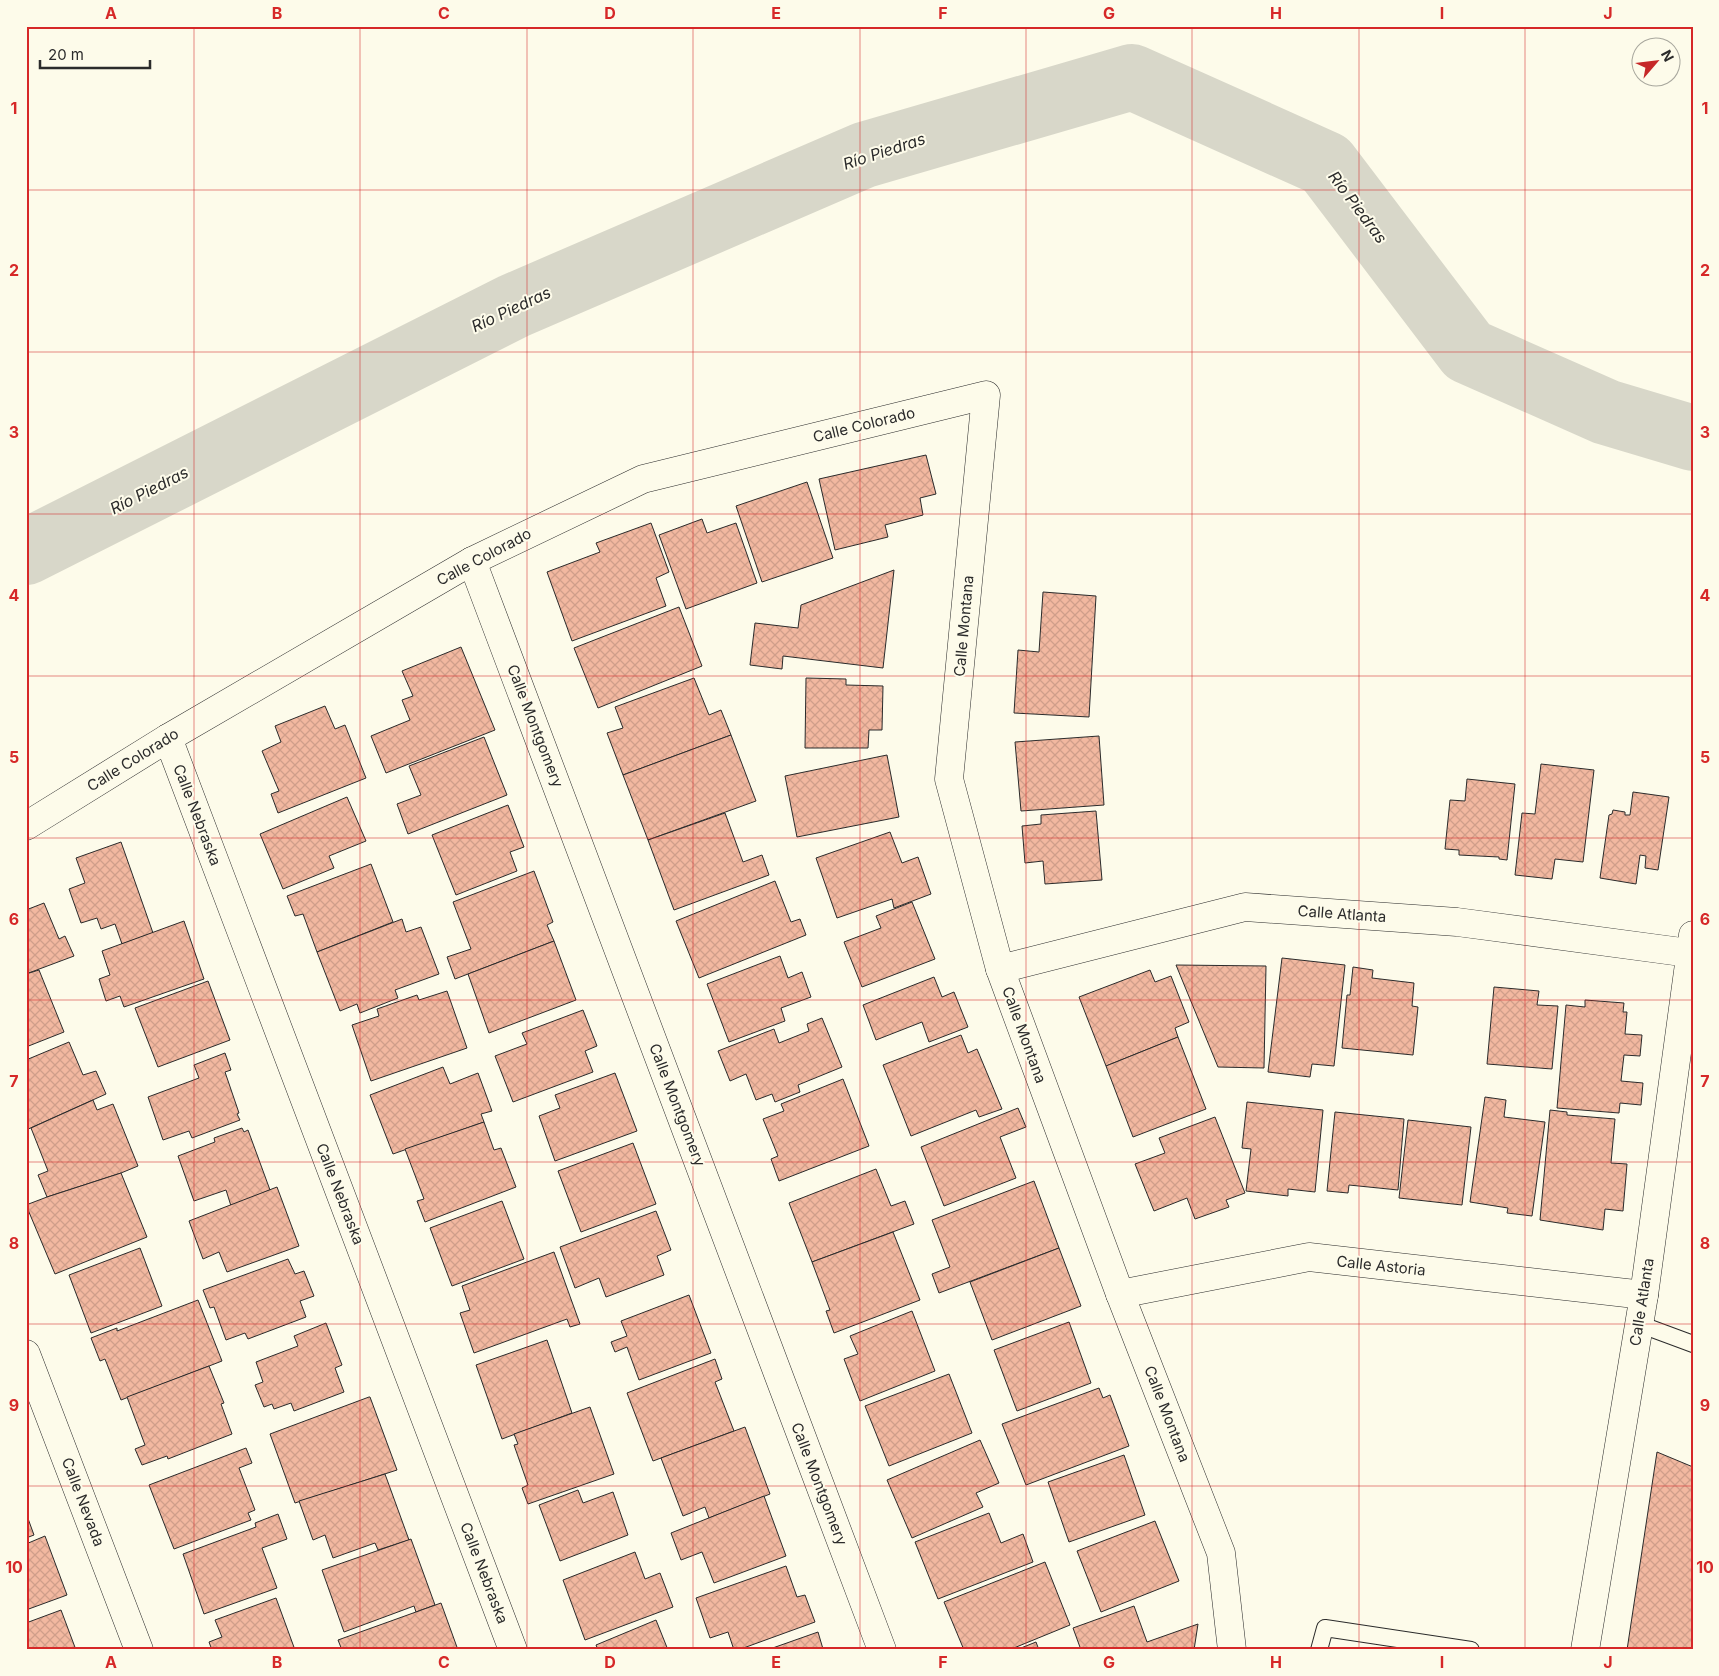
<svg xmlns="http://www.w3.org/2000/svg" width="1719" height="1676" viewBox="0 0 1719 1676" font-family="Inter,sans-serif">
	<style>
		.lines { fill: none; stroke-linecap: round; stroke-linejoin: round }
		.river { stroke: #d8d7c9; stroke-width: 66 }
		.building { fill: url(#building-cross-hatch); stroke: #2b2b2b }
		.lane-casing { stroke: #2b2b2b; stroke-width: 18 }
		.street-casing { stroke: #2b2b2b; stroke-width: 29 }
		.lane { stroke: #fdfbea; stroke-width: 16 }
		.street { stroke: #fdfbea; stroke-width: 28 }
		.grid { fill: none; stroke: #d62828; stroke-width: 1; stroke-opacity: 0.55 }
		.labels { text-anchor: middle; stroke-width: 4; stroke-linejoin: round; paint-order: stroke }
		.street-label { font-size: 15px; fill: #2b2b2b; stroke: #fdfbea }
		.water-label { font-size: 16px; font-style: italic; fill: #2b2b2b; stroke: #fdfbea }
		.neatline { fill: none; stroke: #d62828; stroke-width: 2 }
		.grid-label { font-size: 16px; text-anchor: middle; font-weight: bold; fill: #d62828 }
	</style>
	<defs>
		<pattern id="building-cross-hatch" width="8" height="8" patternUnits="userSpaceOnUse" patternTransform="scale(1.25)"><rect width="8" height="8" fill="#f2b8a0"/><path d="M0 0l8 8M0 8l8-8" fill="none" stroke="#d09e8a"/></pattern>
	</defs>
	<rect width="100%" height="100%" fill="#fdfbea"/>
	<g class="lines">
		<!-- river -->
		<path class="river" d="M 26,552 L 514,306 L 864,155 L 1132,77 L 1326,164 L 1468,351 L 1606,412 L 1693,438"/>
	</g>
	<!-- building -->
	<g class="building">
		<path d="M 926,455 L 936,494 L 920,498 L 923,515 L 885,525 L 888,537 L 835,550 L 819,479 Z"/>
		<path d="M 807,482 L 833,558 L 762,582 L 736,506 Z"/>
		<path d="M 702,519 L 707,533 L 736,523 L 757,583 L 686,609 L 659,535 Z"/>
		<path d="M 651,523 L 669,572 L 656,578 L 666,606 L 572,641 L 547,572 L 600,552 L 596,543 Z"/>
		<path d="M 894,570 L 883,668 L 783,656 L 782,669 L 750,665 L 755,623 L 798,628 L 801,605 Z"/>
		<path d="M 1043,592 L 1096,596 L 1089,717 L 1014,713 L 1018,650 L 1039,652 Z"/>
		<path d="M 679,607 L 702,666 L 598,708 L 574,648 Z"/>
		<path d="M 461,647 L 495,730 L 386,773 L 371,736 L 410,720 L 402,700 L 413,696 L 402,671 Z"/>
		<path d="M 694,678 L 709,715 L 721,710 L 731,735 L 623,775 L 607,733 L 623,728 L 615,707 Z"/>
		<path d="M 806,678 L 846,679 L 846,685 L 883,686 L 882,730 L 869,730 L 868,748 L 805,748 Z"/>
		<path d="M 325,706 L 335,729 L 345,725 L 366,778 L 278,813 L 271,794 L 279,791 L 262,751 L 281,742 L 275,726 Z"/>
		<path d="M 731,735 L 756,801 L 648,840 L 623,775 Z"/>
		<path d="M 1099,736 L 1104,805 L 1021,811 L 1015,742 Z"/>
		<path d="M 484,737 L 507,795 L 408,834 L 397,804 L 421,795 L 409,766 Z"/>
		<path d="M 887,755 L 899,817 L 797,837 L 785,776 Z"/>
		<path d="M 1541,764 L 1594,770 L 1583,862 L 1555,859 L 1552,879 L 1515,875 L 1522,813 L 1535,814 Z"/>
		<path d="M 1467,779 L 1515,784 L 1507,860 L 1499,859 L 1499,857 L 1459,855 L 1459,850 L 1445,849 L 1450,800 L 1465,801 Z"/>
		<path d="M 1633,792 L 1669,797 L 1658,870 L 1645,868 L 1646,856 L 1640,855 L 1636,884 L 1600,878 L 1609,815 L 1612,814 L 1613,810 L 1625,812 L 1625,815 L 1630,815 Z"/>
		<path d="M 347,797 L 366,841 L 329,856 L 334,868 L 283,889 L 260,834 Z"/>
		<path d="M 508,805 L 524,847 L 510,852 L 517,871 L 456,895 L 432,835 Z"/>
		<path d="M 1096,811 L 1102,880 L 1045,884 L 1043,861 L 1025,863 L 1022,826 L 1041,824 L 1041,815 Z"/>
		<path d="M 725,813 L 743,862 L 762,855 L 769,875 L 674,910 L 648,840 Z"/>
		<path d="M 890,832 L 902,863 L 918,857 L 931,894 L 894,908 L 892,899 L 837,918 L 816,858 Z"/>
		<path d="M 121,842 L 153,933 L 122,944 L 115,924 L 101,929 L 97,918 L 81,923 L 69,889 L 85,883 L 76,858 Z"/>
		<path d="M 371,864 L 393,922 L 317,952 L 303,914 L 295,916 L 287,896 Z"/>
		<path d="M 534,871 L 553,922 L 547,925 L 554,941 L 455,979 L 447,957 L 471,949 L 453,902 Z"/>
		<path d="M 775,881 L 791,922 L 800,919 L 806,935 L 699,978 L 676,921 Z"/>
		<path d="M 912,902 L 935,959 L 862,987 L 844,942 L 881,928 L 876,916 Z"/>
		<path d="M 44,903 L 59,939 L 65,936 L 74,956 L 26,974 L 26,910 Z"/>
		<path d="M 402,919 L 406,932 L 421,927 L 439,974 L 395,990 L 398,998 L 360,1013 L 357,1004 L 340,1011 L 317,952 Z"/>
		<path d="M 184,921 L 204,979 L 124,1007 L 120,996 L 106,1001 L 99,979 L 110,975 L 102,951 Z"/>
		<path d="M 554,941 L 576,1000 L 489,1033 L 468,974 Z"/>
		<path d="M 780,956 L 788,978 L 802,972 L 811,997 L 781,1008 L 785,1021 L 729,1042 L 707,984 Z"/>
		<path d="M 1282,958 L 1345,965 L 1334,1066 L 1312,1064 L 1310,1077 L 1268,1072 Z"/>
		<path d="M 1176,965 L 1266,966 L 1264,1068 L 1218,1067 Z"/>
		<path d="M 1353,967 L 1373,970 L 1372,978 L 1414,983 L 1412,1006 L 1418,1007 L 1413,1055 L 1342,1048 L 1347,995 L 1350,995 Z"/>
		<path d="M 39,970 L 64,1032 L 26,1047 L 26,974 Z"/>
		<path d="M 1150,970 L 1155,982 L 1171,976 L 1189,1022 L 1175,1028 L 1178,1037 L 1106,1066 L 1079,997 Z"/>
		<path d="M 934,977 L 942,997 L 954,992 L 968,1027 L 929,1042 L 922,1022 L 876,1040 L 863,1005 Z"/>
		<path d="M 208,981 L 230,1040 L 158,1067 L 135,1008 Z"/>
		<path d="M 1494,987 L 1539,991 L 1537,1005 L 1558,1006 L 1552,1069 L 1487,1064 Z"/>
		<path d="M 447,991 L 467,1048 L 371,1081 L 352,1025 L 379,1016 L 377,1009 L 417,995 L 419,1000 Z"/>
		<path d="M 1585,1000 L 1624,1003 L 1623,1012 L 1627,1012 L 1625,1034 L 1642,1035 L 1640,1056 L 1624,1055 L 1621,1081 L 1643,1083 L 1641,1105 L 1620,1103 L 1619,1113 L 1557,1108 L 1566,1005 L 1585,1007 Z"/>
		<path d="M 583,1010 L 597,1046 L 585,1051 L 593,1072 L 513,1102 L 495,1056 L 527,1044 L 522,1033 Z"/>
		<path d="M 822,1018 L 842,1067 L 798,1085 L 800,1092 L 775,1102 L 772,1094 L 756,1100 L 746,1074 L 730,1081 L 718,1051 L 774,1029 L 779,1043 L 809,1031 L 807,1024 Z"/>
		<path d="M 961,1035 L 968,1053 L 977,1049 L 1002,1109 L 979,1117 L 976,1110 L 911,1136 L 883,1065 Z"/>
		<path d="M 1178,1037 L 1206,1109 L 1133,1137 L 1106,1066 Z"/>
		<path d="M 69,1042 L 83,1075 L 96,1071 L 106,1094 L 26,1130 L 26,1060 Z"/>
		<path d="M 225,1053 L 231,1070 L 225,1072 L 239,1113 L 237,1114 L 240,1120 L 192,1138 L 189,1131 L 163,1140 L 148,1097 L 199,1078 L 194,1065 Z"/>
		<path d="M 443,1067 L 450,1084 L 478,1073 L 492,1111 L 481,1114 L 484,1122 L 393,1154 L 370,1095 Z"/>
		<path d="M 615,1073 L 637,1131 L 555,1161 L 539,1116 L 560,1108 L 555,1095 Z"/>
		<path d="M 843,1079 L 869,1146 L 779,1181 L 771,1159 L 778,1156 L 763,1119 L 784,1111 L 781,1104 Z"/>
		<path d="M 1485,1097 L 1506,1100 L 1504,1117 L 1545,1122 L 1532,1216 L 1507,1213 L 1508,1208 L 1470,1202 Z"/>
		<path d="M 93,1100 L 97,1110 L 113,1104 L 138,1166 L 121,1173 L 47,1197 L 38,1175 L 48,1171 L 31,1128 Z"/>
		<path d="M 1247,1102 L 1323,1110 L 1315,1192 L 1288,1189 L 1288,1196 L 1246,1191 L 1251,1149 L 1242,1148 Z"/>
		<path d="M 1018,1108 L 1026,1127 L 1000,1137 L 1016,1178 L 944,1206 L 921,1147 Z"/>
		<path d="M 1550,1110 L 1567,1112 L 1567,1115 L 1615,1119 L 1611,1163 L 1627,1164 L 1623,1211 L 1605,1209 L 1603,1230 L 1540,1220 Z"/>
		<path d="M 1335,1112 L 1404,1119 L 1398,1190 L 1349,1185 L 1348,1193 L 1327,1191 Z"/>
		<path d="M 1215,1117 L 1245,1193 L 1226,1200 L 1229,1207 L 1195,1219 L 1187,1198 L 1154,1211 L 1135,1164 L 1165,1153 L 1159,1138 Z"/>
		<path d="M 1408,1120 L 1471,1127 L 1462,1205 L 1399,1198 Z"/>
		<path d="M 484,1122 L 494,1150 L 501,1148 L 516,1187 L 425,1222 L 417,1201 L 424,1199 L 405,1149 Z"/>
		<path d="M 242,1128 L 244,1132 L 248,1130 L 270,1190 L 231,1206 L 226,1190 L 194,1201 L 178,1156 L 215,1142 L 214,1138 Z"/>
		<path d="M 633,1143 L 656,1204 L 581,1232 L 558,1171 Z"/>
		<path d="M 876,1169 L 891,1206 L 905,1201 L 914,1224 L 812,1262 L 789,1203 Z"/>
		<path d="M 121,1173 L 147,1237 L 55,1274 L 26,1205 L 47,1197 Z"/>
		<path d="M 1034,1181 L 1059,1248 L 939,1293 L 932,1274 L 950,1267 L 932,1220 Z"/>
		<path d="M 277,1187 L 299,1246 L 227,1272 L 219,1252 L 203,1259 L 189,1221 Z"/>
		<path d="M 502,1201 L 524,1259 L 452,1286 L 430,1228 Z"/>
		<path d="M 656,1211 L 671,1250 L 657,1256 L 664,1275 L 606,1297 L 599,1278 L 575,1288 L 560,1247 Z"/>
		<path d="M 893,1232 L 920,1300 L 834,1333 L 826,1311 L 830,1310 L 812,1262 Z"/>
		<path d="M 140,1248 L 162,1306 L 91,1333 L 69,1275 Z"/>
		<path d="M 1059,1248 L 1081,1306 L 992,1340 L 970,1282 Z"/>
		<path d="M 554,1252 L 580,1324 L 570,1327 L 567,1319 L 474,1353 L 460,1313 L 470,1310 L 462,1286 Z"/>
		<path d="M 288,1259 L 295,1274 L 304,1271 L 314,1296 L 300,1301 L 306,1317 L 248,1339 L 245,1333 L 226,1340 L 214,1307 L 210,1308 L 203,1290 Z"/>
		<path d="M 689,1295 L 711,1353 L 639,1380 L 627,1347 L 615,1352 L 611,1342 L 627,1336 L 621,1321 Z"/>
		<path d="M 198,1300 L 222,1361 L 121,1400 L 105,1359 L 100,1361 L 91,1338 L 117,1328 L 117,1331 Z"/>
		<path d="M 912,1311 L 935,1371 L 860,1401 L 844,1359 L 858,1354 L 850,1336 Z"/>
		<path d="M 1069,1322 L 1091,1383 L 1017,1411 L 994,1350 Z"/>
		<path d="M 326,1323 L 342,1365 L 335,1368 L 344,1392 L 294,1411 L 291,1403 L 274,1409 L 272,1404 L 264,1407 L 255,1385 L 263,1382 L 256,1362 L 298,1346 L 294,1336 Z"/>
		<path d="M 547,1340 L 572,1413 L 502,1439 L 476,1365 Z"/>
		<path d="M 715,1359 L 722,1379 L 715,1382 L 734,1431 L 653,1461 L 627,1393 Z"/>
		<path d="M 209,1366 L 224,1403 L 221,1404 L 232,1434 L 168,1459 L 167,1456 L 142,1465 L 135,1449 L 145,1445 L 127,1397 Z"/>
		<path d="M 949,1374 L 972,1433 L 889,1466 L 865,1406 Z"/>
		<path d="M 1099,1388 L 1103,1398 L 1110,1395 L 1129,1446 L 1026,1485 L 1002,1424 Z"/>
		<path d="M 369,1397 L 370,1397 L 397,1470 L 295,1503 L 270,1434 Z"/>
		<path d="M 590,1407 L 614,1474 L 528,1504 L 522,1488 L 528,1485 L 514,1445 L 518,1444 L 514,1434 Z"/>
		<path d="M 745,1427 L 770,1494 L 709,1518 L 705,1507 L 683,1516 L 661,1458 Z"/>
		<path d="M 980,1440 L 999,1483 L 976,1493 L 983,1507 L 912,1538 L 887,1480 Z"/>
		<path d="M 246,1448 L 252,1463 L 239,1468 L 255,1510 L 248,1513 L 251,1520 L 174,1549 L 149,1485 Z"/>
		<path d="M 1657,1452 L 1693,1467 L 1693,1650 L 1627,1650 Z"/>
		<path d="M 1124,1455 L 1145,1515 L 1069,1542 L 1048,1482 Z"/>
		<path d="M 385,1474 L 409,1540 L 378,1550 L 375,1543 L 333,1558 L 325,1535 L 313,1540 L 299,1501 Z"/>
		<path d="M 578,1490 L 583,1503 L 613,1492 L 628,1535 L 560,1561 L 539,1505 Z"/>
		<path d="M 764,1496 L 786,1556 L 714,1583 L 702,1552 L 681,1560 L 671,1533 Z"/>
		<path d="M 26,1513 L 34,1535 L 26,1538 Z"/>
		<path d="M 989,1513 L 1001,1543 L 1023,1534 L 1033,1562 L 938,1599 L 915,1542 Z"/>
		<path d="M 278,1514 L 287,1539 L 262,1548 L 277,1588 L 204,1614 L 183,1554 L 256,1527 L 255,1523 Z"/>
		<path d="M 1155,1521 L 1179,1581 L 1101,1612 L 1077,1551 Z"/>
		<path d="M 45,1536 L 67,1595 L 26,1610 L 26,1544 Z"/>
		<path d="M 411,1539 L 435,1605 L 416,1612 L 414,1606 L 344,1632 L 322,1570 Z"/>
		<path d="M 635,1552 L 645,1579 L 660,1573 L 673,1607 L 585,1640 L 563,1580 Z"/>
		<path d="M 1045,1562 L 1070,1625 L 1009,1650 L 964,1650 L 944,1602 Z"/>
		<path d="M 786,1566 L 797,1597 L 805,1595 L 815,1622 L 738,1650 L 734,1650 L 728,1632 L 710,1638 L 696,1598 Z"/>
		<path d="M 276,1598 L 295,1650 L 212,1650 L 209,1642 L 222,1637 L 215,1620 Z"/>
		<path d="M 441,1603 L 458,1650 L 342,1650 L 338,1640 Z"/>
		<path d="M 1134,1606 L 1147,1642 L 1198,1624 L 1194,1650 L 1081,1650 L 1073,1628 Z"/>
		<path d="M 61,1610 L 76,1650 L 26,1650 L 26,1623 Z"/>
		<path d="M 656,1620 L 668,1650 L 598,1650 L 596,1645 Z"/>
		<path d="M 818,1632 L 823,1649 L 821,1650 L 767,1650 Z"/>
		<path d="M 1036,1642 L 1039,1650 L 1016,1650 Z"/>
	</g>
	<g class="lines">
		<defs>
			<g id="lane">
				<path d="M 1639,1324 L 1693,1344"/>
				<path d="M 1319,1650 L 1325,1628 L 1471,1650"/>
			</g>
			<g id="street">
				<path d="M 472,561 L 882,1650"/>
				<path d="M 168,738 L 513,1650"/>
				<path d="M 26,826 L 168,738 L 472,561 L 643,479 L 986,395 L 949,779 L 1000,969 L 1120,1294 L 1221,1553 L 1232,1650"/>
				<path d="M 1000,969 L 1245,907 L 1457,922 L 1689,953"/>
				<path d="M 1120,1294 L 1309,1257 L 1644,1295"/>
				<path d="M 26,1354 L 139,1650"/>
				<path d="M 1585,1650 L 1644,1295 L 1693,935"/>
			</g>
		</defs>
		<!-- lane casing -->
		<use href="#lane" class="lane-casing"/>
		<!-- street casing -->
		<use href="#street" class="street-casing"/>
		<!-- lane -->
		<use href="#lane" class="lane"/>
		<!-- street -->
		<use href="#street" class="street"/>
	</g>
	<!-- grid -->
	<path class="grid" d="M 194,26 L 194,1650M 360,26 L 360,1650M 527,26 L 527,1650M 693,26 L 693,1650M 860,26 L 860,1650M 1026,26 L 1026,1650M 1192,26 L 1192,1650M 1359,26 L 1359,1650M 1525,26 L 1525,1650M 26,190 L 1693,190M 26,352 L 1693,352M 26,514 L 1693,514M 26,676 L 1693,676M 26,838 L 1693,838M 26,1000 L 1693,1000M 26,1162 L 1693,1162M 26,1324 L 1693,1324M 26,1486 L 1693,1486"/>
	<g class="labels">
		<!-- street labels -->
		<g class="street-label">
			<text transform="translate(864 425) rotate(-14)" y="5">Calle Colorado</text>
			<text transform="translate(484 557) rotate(-28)" y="5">Calle Colorado</text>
			<text transform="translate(964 626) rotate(-85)" y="5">Calle Montana</text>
			<text transform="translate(535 726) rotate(69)" y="5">Calle Montgomery</text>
			<text transform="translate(133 760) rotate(-32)" y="5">Calle Colorado</text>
			<text transform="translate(197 815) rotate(69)" y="5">Calle Nebraska</text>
			<text transform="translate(1342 914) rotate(4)" y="5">Calle Atlanta</text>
			<text transform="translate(1024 1035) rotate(70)" y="5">Calle Montana</text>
			<text transform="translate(677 1105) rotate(69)" y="5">Calle Montgomery</text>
			<text transform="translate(340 1194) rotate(69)" y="5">Calle Nebraska</text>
			<text transform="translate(1381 1266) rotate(6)" y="5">Calle Astoria</text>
			<text transform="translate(1642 1302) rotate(-81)" y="5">Calle Atlanta</text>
			<text transform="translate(1167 1414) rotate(69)" y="5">Calle Montana</text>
			<text transform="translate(819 1484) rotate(69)" y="5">Calle Montgomery</text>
			<text transform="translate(83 1502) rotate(69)" y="5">Calle Nevada</text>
			<text transform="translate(484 1573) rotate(69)" y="5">Calle Nebraska</text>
		</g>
		<!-- water labels -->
		<g class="water-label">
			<text transform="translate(884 151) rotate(-18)" y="6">Río Piedras</text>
			<text transform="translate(1358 207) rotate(53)" y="6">Río Piedras</text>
			<text transform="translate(511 309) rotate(-25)" y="6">Río Piedras</text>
			<text transform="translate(149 490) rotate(-27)" y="6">Río Piedras</text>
		</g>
	</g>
	<!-- border -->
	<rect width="1719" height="1676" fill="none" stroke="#fdfbea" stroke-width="55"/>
	<!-- north arrow -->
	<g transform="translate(1656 62) rotate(62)"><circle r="24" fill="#fdfbea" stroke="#a9a89e"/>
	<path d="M0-4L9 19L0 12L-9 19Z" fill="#c62828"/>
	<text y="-8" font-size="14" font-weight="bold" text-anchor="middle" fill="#2b2b2b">N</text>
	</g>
	<!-- scale -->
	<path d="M40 60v8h110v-8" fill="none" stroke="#2b2b2b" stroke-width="2.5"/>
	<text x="48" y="60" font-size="15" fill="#2b2b2b" stroke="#fdfbea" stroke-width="4" paint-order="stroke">20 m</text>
	<rect x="28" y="28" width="1664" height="1620" class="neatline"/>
	<g class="grid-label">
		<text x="111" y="19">A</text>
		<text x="277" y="19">B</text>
		<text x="444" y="19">C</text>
		<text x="610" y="19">D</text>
		<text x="776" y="19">E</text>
		<text x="943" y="19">F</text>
		<text x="1109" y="19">G</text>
		<text x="1276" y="19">H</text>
		<text x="1442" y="19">I</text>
		<text x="1608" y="19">J</text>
		<text x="14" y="114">1</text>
		<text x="1705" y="114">1</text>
		<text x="14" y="276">2</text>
		<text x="1705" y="276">2</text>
		<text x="14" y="438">3</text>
		<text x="1705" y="438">3</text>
		<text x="14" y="601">4</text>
		<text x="1705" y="601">4</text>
		<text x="14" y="763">5</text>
		<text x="1705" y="763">5</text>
		<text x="14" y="925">6</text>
		<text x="1705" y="925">6</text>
		<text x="14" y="1087">7</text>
		<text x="1705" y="1087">7</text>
		<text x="14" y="1249">8</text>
		<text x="1705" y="1249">8</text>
		<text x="14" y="1411">9</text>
		<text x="1705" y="1411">9</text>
		<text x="14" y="1573">10</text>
		<text x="1705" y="1573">10</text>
		<text x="111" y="1668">A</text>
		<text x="277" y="1668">B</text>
		<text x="444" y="1668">C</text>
		<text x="610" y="1668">D</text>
		<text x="776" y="1668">E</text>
		<text x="943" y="1668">F</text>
		<text x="1109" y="1668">G</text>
		<text x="1276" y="1668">H</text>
		<text x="1442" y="1668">I</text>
		<text x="1608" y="1668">J</text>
	</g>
</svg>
